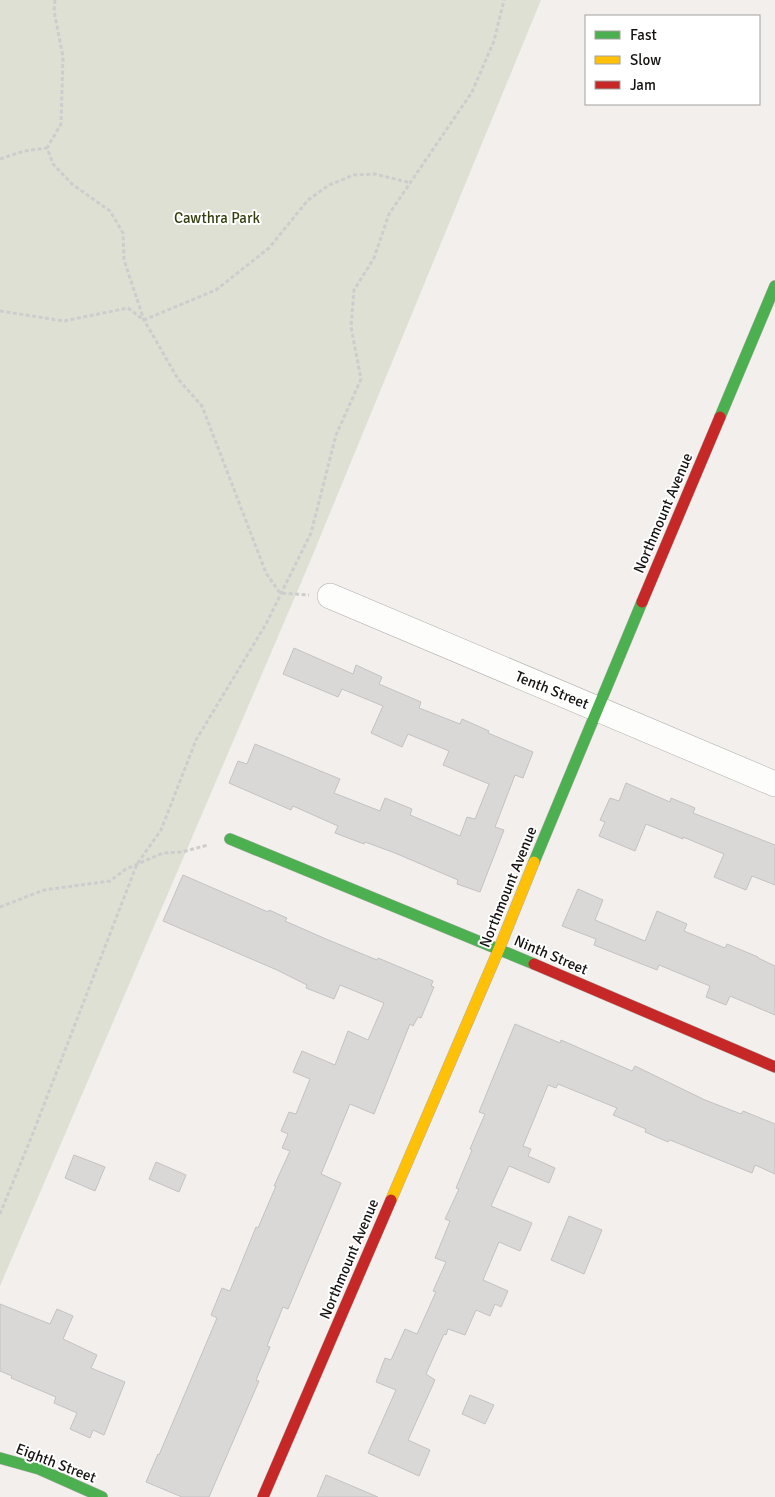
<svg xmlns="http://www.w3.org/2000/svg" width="775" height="1497" viewBox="0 0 775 1497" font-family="Signika,sans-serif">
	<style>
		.green { fill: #dee0d4 }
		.building { fill: #d9d8d7; stroke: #c4c2c2 }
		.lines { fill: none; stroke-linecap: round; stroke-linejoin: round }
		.street-casing { stroke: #b1afad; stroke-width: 26 }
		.fast-casing { stroke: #b1afad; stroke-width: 12 }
		.slow-casing { stroke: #b1afad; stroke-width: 12 }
		.jam-casing { stroke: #b1afad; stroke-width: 12 }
		.path { stroke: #cecdcd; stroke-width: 3; stroke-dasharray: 4 2.5; stroke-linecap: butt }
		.street { stroke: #fdfdfc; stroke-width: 25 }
		.fast { stroke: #4caf50; stroke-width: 11 }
		.slow { stroke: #ffc107; stroke-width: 11 }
		.jam { stroke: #c62828; stroke-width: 11 }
		.labels { text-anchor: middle; stroke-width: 4; stroke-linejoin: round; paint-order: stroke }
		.park-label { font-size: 15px; fill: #343f0f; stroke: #fff }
		.street-label { font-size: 15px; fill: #151312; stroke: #fff }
	</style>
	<rect width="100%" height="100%" fill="#f2efec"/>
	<!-- green -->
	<path class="green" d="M 0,0 L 541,0 L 309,564 L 0,1286 Z"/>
	<!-- building -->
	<g class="building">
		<path d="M 294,648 L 353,674 L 356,665 L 382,677 L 379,684 L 421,702 L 419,708 L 460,724 L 462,719 L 489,731 L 488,733 L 533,752 L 523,778 L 515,775 L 495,827 L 504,830 L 480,892 L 457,884 L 458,880 L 395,853 L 365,842 L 364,844 L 335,833 L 338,826 L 293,806 L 291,810 L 229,783 L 238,761 L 247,764 L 255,744 L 340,779 L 334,793 L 380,811 L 385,798 L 412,809 L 410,815 L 460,836 L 467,817 L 475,819 L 489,784 L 443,765 L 449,751 L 408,734 L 402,747 L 371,733 L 383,706 L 342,689 L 338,697 L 283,674 Z"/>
		<path d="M 626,783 L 670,802 L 671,798 L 695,808 L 693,813 L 775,845 L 775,885 L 752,876 L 746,890 L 714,877 L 724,854 L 683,837 L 683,839 L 646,824 L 635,851 L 599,836 L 605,822 L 600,820 L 610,798 L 619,801 Z"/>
		<path d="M 183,875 L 268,912 L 269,910 L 287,918 L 285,921 L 326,939 L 377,960 L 378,958 L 433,981 L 431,986 L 434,987 L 421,1018 L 418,1017 L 413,1026 L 410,1024 L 374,1114 L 350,1104 L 321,1174 L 341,1183 L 288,1309 L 283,1307 L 267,1346 L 270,1347 L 256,1380 L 259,1381 L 209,1497 L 182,1497 L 146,1482 L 158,1454 L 159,1455 L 217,1318 L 211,1315 L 222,1288 L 230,1291 L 256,1227 L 258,1228 L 276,1186 L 274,1186 L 290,1151 L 282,1148 L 288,1134 L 281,1131 L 289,1112 L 296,1114 L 310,1079 L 293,1072 L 302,1051 L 335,1065 L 348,1031 L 368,1040 L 384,1003 L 340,985 L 334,999 L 306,988 L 307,985 L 277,970 L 163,921 Z"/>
		<path d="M 578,889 L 603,900 L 595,920 L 645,941 L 657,911 L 687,924 L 684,931 L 725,948 L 727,944 L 758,957 L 758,958 L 775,966 L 775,1015 L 730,996 L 726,1005 L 706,997 L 710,986 L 659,965 L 657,970 L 594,945 L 596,939 L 562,926 Z"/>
		<path d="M 515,1024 L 560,1043 L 561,1040 L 632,1071 L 635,1066 L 705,1100 L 741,1114 L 743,1111 L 775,1124 L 775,1174 L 755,1165 L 752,1173 L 670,1140 L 668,1142 L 645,1132 L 646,1129 L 613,1115 L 617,1108 L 558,1084 L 556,1088 L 548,1085 L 523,1146 L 531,1149 L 528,1156 L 555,1168 L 549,1183 L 509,1166 L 491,1206 L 532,1223 L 520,1251 L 499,1242 L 483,1280 L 508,1291 L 501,1307 L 495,1304 L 490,1316 L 476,1310 L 465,1335 L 448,1329 L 446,1335 L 444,1334 L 426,1374 L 435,1380 L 408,1440 L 430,1450 L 419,1476 L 368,1453 L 396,1390 L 376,1382 L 385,1358 L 391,1360 L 405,1329 L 417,1334 L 436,1292 L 433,1291 L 446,1262 L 435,1258 L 450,1221 L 445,1219 L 459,1189 L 456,1188 L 472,1150 L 470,1149 L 485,1114 L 479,1112 Z"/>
		<path d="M 74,1155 L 105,1167 L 95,1191 L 65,1178 Z"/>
		<path d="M 156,1162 L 186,1175 L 179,1192 L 149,1179 Z"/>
		<path d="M 569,1216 L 602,1230 L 584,1274 L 551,1260 Z"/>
		<path d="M 0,1304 L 50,1324 L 57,1309 L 73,1316 L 63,1339 L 97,1355 L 91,1368 L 125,1382 L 104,1435 L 93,1430 L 90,1438 L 70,1429 L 77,1413 L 54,1403 L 56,1397 L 11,1378 L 12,1376 L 0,1371 Z"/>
		<path d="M 470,1395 L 494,1405 L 485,1424 L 462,1414 Z"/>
		<path d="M 326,1475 L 378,1497 L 317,1497 Z"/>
	</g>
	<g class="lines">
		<defs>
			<path id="street" d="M 330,596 L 775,784"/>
			<g id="fast">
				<path d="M 720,417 L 775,286"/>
				<path d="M 230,839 L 534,964"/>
				<path d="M 534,862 L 642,602"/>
				<path d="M 0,1458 L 39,1469 L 102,1497"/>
			</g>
			<path id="slow" d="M 391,1200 L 499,949 L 534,862"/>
			<g id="jam">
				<path d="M 642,602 L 720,417"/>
				<path d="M 534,964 L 775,1067"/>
				<path d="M 263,1497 L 391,1200"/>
			</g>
		</defs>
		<!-- street casing -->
		<use href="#street" class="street-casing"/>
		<!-- fast casing -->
		<use href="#fast" class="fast-casing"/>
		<!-- slow casing -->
		<use href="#slow" class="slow-casing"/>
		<!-- jam casing -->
		<use href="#jam" class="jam-casing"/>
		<!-- path -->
		<g class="path">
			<path d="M 55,0 L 54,11 L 63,57 L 61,124 L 47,148 L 53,164 L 72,184 L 110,211 L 123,233 L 124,260 L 144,320 L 178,379 L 202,406 L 266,573 L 280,593 L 309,595"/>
			<path d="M 0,159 L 24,151 L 47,148"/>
			<path d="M 0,311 L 64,321 L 128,308 L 144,320 L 216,290 L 269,248 L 308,200 L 329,185 L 354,175 L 375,174 L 411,183"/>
			<path d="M 0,907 L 44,890 L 110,881 L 126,869 L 163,853 L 182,852 L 208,845"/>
			<path d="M 0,1214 L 33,1133 L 137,864 L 161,830 L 196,740 L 266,624 L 311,533 L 336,435 L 361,379 L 351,327 L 354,290 L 374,258 L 389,214 L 472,92 L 494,41 L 504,0"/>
		</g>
		<!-- street -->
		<use href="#street" class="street"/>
		<!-- fast -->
		<use href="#fast" class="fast"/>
		<!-- slow -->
		<use href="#slow" class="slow"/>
		<!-- jam -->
		<use href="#jam" class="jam"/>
	</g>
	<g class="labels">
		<!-- park labels -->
		<g class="park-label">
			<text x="217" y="223">Cawthra Park</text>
		</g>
		<!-- street labels -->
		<g class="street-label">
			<text transform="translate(663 513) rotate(-67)" y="5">Northmount Avenue</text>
			<text transform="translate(552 690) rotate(22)" y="5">Tenth Street</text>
			<text transform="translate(508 887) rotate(-68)" y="5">Northmount Avenue</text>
			<text transform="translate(551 955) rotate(23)" y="5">Ninth Street</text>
			<text transform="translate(349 1259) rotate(-67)" y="5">Northmount Avenue</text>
			<text transform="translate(56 1463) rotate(21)" y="5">Eighth Street</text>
		</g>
	</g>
	<!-- legend -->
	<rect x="585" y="15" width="175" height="90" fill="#ffffff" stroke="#a1a1a0"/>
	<rect x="595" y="31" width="25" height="8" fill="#4caf50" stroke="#a1a1a0"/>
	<text x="630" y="40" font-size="15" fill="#151312">Fast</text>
	<rect x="595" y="56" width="25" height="8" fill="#ffc107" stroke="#a1a1a0"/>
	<text x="630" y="65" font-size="15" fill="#151312">Slow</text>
	<rect x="595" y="81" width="25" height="8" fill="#c62828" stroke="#a1a1a0"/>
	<text x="630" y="90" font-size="15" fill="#151312">Jam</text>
</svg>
